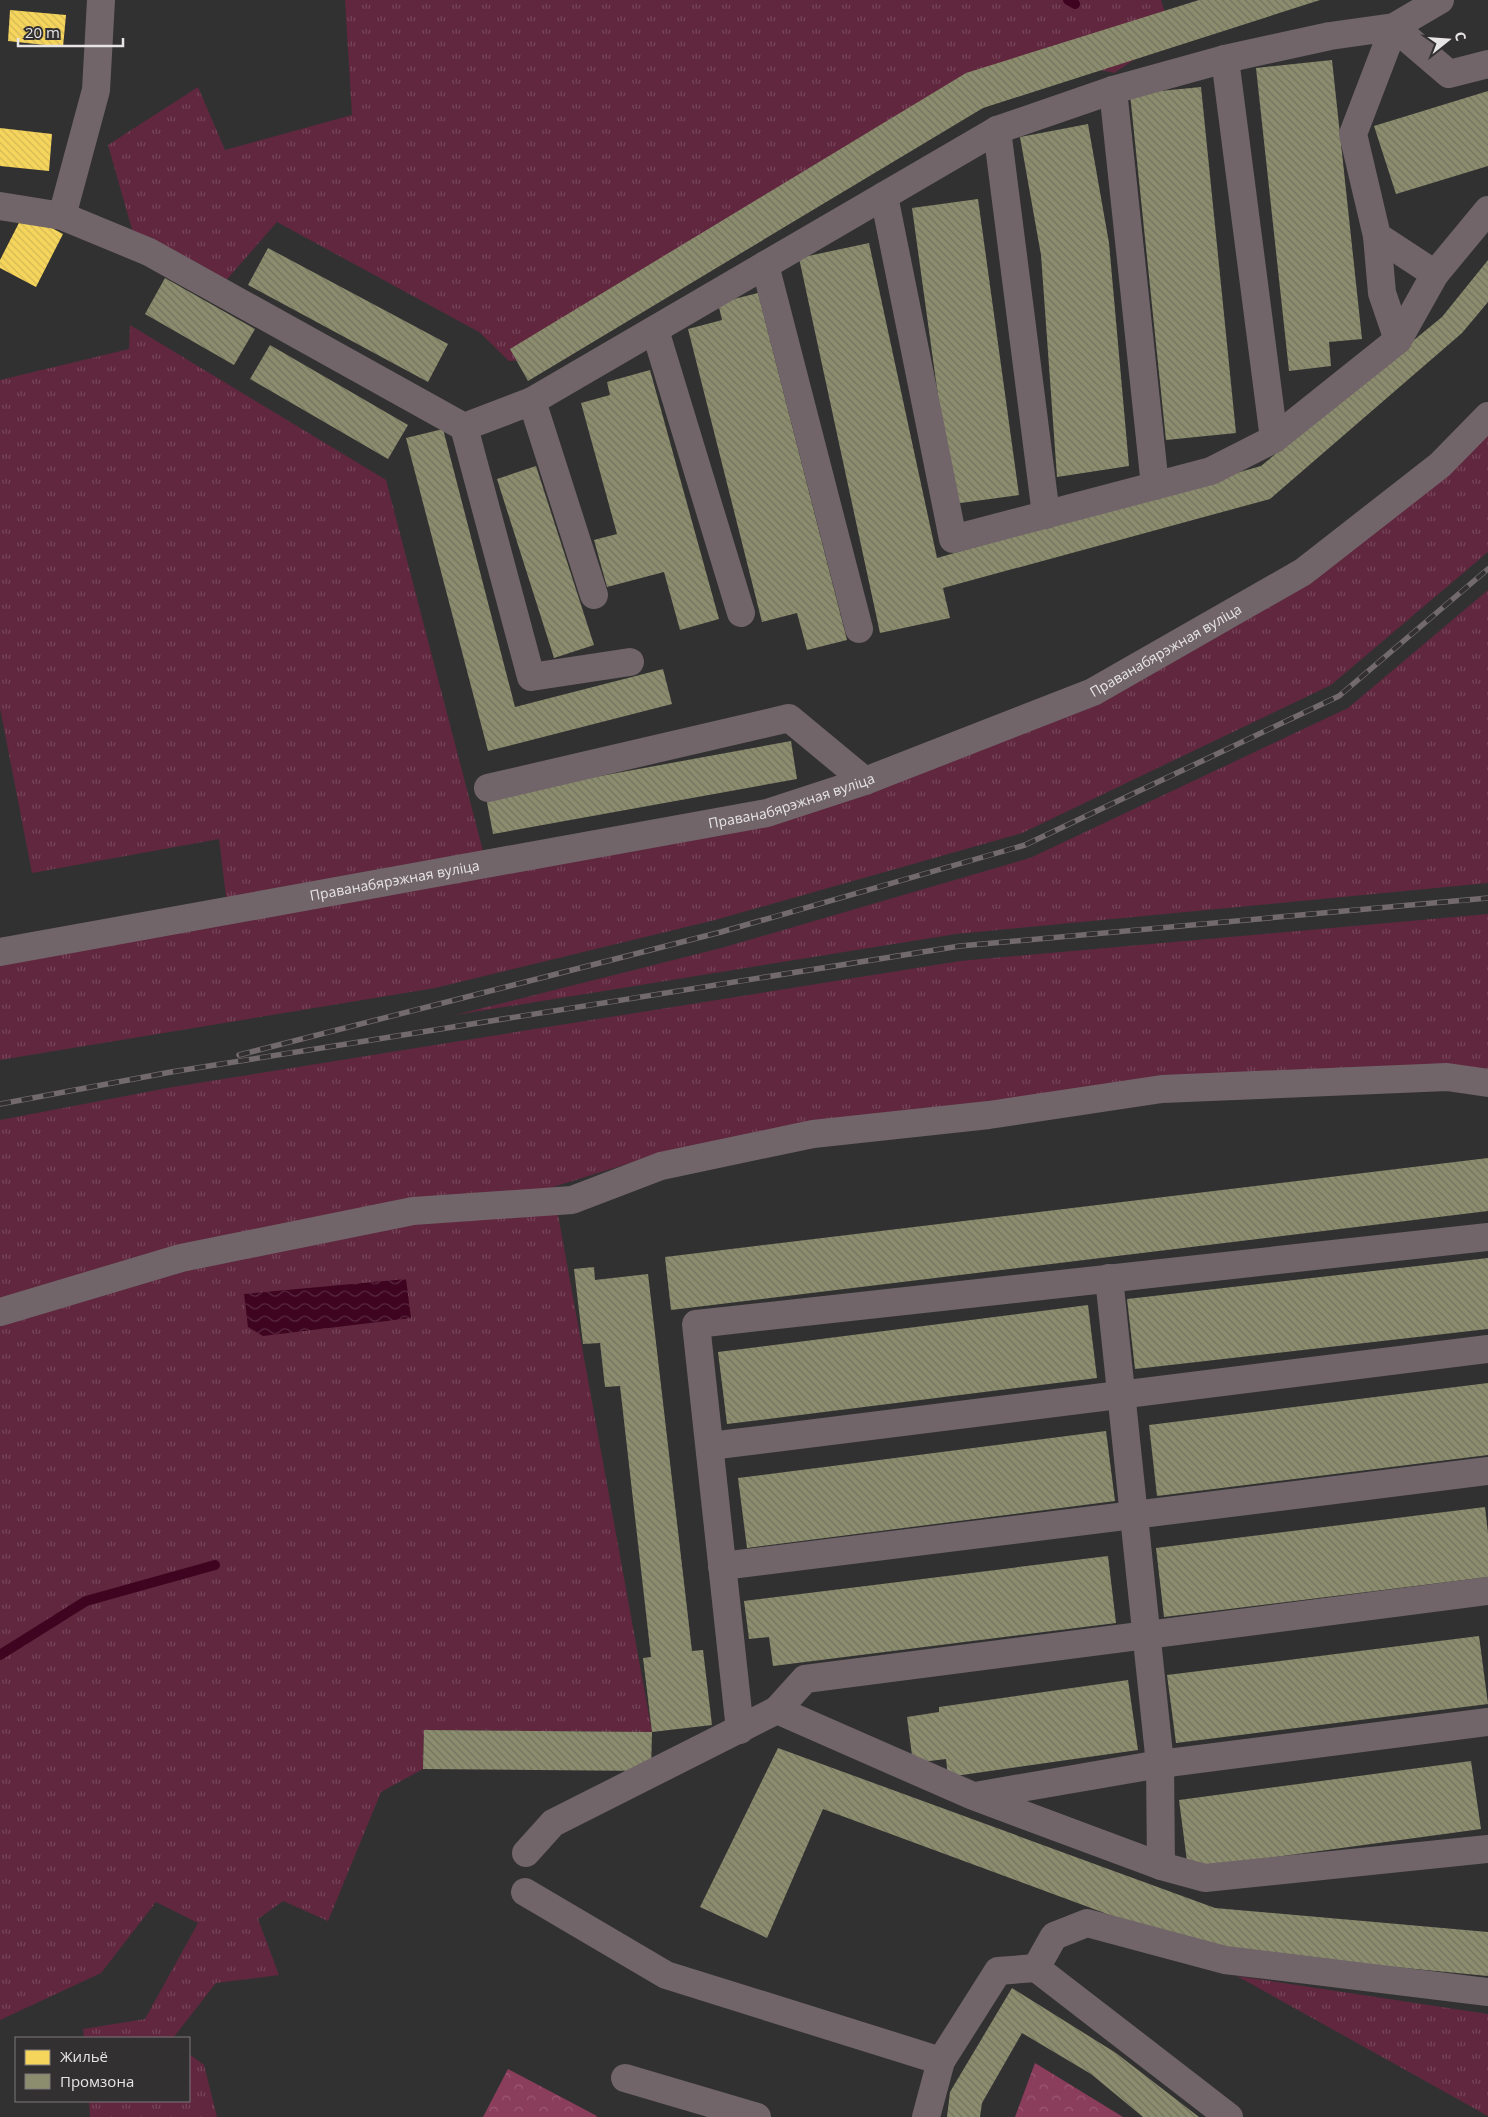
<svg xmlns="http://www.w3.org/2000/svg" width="1488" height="2117" viewBox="0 0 1488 2117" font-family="'Open Sans',sans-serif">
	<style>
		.grass { fill: url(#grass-tufts) }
		.forest { fill: url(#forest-crowns) }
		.water { fill: url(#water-waves) }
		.homes { fill: url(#homes-back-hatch) }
		.industry { fill: url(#industry-back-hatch) }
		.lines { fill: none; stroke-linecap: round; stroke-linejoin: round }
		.stream { stroke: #3e0420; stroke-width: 10 }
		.minor { stroke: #716569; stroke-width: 28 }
		.rail-casing { stroke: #726a6c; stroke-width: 5.5 }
		.rail { stroke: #333031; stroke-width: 4; stroke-dasharray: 11; stroke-linecap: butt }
		.labels { text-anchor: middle; stroke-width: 5; stroke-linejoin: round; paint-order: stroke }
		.street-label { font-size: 14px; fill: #e6e4e5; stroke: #333031 }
	</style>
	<defs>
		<pattern id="grass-tufts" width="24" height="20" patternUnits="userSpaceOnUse" patternTransform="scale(1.25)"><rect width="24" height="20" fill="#60273e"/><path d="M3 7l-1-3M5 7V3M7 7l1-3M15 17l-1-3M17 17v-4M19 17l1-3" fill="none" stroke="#77465a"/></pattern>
		<pattern id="forest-crowns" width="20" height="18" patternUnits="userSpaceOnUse" patternTransform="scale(1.25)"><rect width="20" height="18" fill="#8b3d5c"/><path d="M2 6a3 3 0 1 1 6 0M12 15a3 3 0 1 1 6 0" fill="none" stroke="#9b5973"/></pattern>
		<pattern id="water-waves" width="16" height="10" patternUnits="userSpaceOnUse" patternTransform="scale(1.25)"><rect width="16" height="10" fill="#3e0420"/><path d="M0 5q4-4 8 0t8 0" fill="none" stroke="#5a2840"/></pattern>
		<pattern id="homes-back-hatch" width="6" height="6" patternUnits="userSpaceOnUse" patternTransform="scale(1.25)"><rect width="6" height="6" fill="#f6d55c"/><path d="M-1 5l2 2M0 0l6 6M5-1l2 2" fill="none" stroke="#d3b857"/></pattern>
		<pattern id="industry-back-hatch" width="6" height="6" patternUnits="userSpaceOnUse" patternTransform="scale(1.25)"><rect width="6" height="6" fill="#8c8c6e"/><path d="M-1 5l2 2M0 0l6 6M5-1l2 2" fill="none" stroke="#737360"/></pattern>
	</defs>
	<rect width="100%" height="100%" fill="#323131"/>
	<!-- grass -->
	<g class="grass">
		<path d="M 345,0 L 1161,0 L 1172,35 L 1114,73 L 1048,58 L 640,285 L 569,357 L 509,361 L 479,332 L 277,222 L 221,286 L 133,233 L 108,145 L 198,87 L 225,150 L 352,115 Z"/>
		<path d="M 130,325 L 386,480 L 483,851 L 762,827 L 870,794 L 1097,700 L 1488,427 L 1488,552 L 1331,685 L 1022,833 L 715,920 L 435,988 L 0,1060 L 0,965 L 229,921 L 219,839 L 32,873 L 0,708 L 0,380 L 129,349 Z"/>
		<path d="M 1488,590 L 1488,883 L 956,934 L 455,1015 L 725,947 L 1030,858 L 1348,708 Z"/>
		<path d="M 1488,914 L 1488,1069 L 1449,1066 L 659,1154 L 553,1187 L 652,1732 L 424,1730 L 423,1769 L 381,1792 L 328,1921 L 283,1901 L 258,1919 L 279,1975 L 216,1983 L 173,2038 L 84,2038 L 83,2029 L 145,2019 L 198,1923 L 156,1902 L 101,1973 L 0,2020 L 0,1120 L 173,1087 L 960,961 Z"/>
		<path d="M 1237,1976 L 1488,2014 L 1488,2116 Z"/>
		<path d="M 189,2054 L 204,2065 L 217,2117 L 90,2117 L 89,2101 L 189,2101 Z"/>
	</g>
	<!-- forest -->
	<g class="forest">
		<path d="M 1035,2063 L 1123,2117 L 1015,2117 Z"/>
		<path d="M 508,2069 L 597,2116 L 596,2117 L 483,2117 Z"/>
	</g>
	<!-- water -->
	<path class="water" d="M 406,1279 L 411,1318 L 263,1336 L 248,1327 L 244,1294 Z"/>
	<!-- homes -->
	<g class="homes">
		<path d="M 10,10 L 66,15 L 63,47 L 8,41 Z"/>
		<path d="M 0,128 L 52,134 L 49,171 L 0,166 Z"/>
		<path d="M 24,213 L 63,234 L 36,287 L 0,268 L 0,260 Z"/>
	</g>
	<!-- industry -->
	<g class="industry">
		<path d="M 1199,0 L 1320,0 L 983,108 L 528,381 L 510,349 L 966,73 Z"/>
		<path d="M 1332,60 L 1362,339 L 1329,342 L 1331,366 L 1289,371 L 1256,68 Z"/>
		<path d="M 1201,87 L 1236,433 L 1166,440 L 1130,94 Z"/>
		<path d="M 1488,91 L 1488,166 L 1396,194 L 1374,126 Z"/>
		<path d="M 1088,124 L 1109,243 L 1129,466 L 1057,477 L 1041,255 L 1020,137 Z"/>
		<path d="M 978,199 L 1019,495 L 953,504 L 912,208 Z"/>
		<path d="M 869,243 L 937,558 L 1261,466 L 1442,317 L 1488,260 L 1488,302 L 1462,333 L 1270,499 L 943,588 L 950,618 L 880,633 L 799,258 Z"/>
		<path d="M 268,248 L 448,344 L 428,382 L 248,285 Z"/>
		<path d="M 165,278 L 255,329 L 234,365 L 145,314 Z"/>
		<path d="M 758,293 L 847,640 L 807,650 L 797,613 L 762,622 L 688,329 L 722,320 L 718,303 Z"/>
		<path d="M 270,345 L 408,425 L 388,459 L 250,379 Z"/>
		<path d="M 650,370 L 719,619 L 680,630 L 664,572 L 607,587 L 594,540 L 617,534 L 581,403 L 610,395 L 607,382 Z"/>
		<path d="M 443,429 L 515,707 L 663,669 L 672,704 L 488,751 L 406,438 Z"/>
		<path d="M 536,466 L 594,645 L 554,658 L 497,479 Z"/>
		<path d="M 791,741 L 797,779 L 493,834 L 486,797 Z"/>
		<path d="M 1488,1158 L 1488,1211 L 671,1310 L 665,1257 Z"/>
		<path d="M 1488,1258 L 1488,1329 L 1135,1369 L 1127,1299 Z"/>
		<path d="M 594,1267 L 595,1280 L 648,1274 L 692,1651 L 703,1650 L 712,1725 L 652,1732 L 643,1658 L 651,1657 L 620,1386 L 605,1387 L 600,1343 L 583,1344 L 574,1269 Z"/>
		<path d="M 1088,1305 L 1097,1378 L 727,1424 L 718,1352 Z"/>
		<path d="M 1488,1383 L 1488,1455 L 1157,1496 L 1149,1425 Z"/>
		<path d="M 1106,1431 L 1115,1501 L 747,1548 L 738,1478 Z"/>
		<path d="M 1485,1507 L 1488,1533 L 1488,1577 L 1164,1617 L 1156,1548 Z"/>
		<path d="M 1108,1556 L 1116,1623 L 773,1666 L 769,1637 L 749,1639 L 744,1601 Z"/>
		<path d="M 1479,1636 L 1488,1704 L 1176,1743 L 1167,1675 Z"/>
		<path d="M 1128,1680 L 1138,1750 L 948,1777 L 946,1759 L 913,1763 L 907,1717 L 939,1712 L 939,1707 Z"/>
		<path d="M 424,1730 L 652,1732 L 651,1771 L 423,1769 Z"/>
		<path d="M 778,1748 L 1215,1908 L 1488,1932 L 1488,1976 L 1199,1948 L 823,1809 L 767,1938 L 700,1907 Z"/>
		<path d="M 1471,1761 L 1481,1829 L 1188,1869 L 1179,1800 Z"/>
		<path d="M 1012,1988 L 1116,2053 L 1199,2117 L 1143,2117 L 1091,2074 L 1022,2033 L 982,2103 L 980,2117 L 947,2117 L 950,2092 Z"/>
	</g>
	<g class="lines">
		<!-- stream -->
		<g class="stream">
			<path d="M 1068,0 L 1075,4"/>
			<path d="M 0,1655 L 86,1601 L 215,1565"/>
		</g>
		<!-- minor -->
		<g class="minor">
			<path d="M 1225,59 L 1274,439"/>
			<path d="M 1113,90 L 1155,486"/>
			<path d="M 997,130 L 1046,515"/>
			<path d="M 884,196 L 953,539 L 1211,471 L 1274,439 L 1398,340 L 1435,274 L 1488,210"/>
			<path d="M 0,206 L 62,216 L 149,252 L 464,427 L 532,401 L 997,130 L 1113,90 L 1225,59 L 1330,36 L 1394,27 L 1440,0"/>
			<path d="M 62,216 L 96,90 L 101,0"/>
			<path d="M 1377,236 L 1382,293 L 1398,340"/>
			<path d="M 765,265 L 859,629"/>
			<path d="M 1435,274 L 1377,236 L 1353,134 L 1394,27 L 1449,74 L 1488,64"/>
			<path d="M 655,330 L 741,613"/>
			<path d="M 532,401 L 594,595"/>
			<path d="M 464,427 L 531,677 L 630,662"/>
			<path d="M 488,788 L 789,718 L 865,781"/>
			<path id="s1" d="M 0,952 L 767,813 L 865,781 L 1093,692 L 1303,572 L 1440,465 L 1488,416"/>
			<path d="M 1109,1278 L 1160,1764 L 1161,1866"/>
			<path d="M 0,1312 L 181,1258 L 413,1211 L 572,1200 L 661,1166 L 813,1134 L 989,1115 L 1162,1089 L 1447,1077 L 1488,1083"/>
			<path d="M 710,1446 L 1488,1349"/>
			<path d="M 722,1566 L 1488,1471"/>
			<path d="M 777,1710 L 805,1679 L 1488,1591"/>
			<path d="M 740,1730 L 696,1324 L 1488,1237"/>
			<path d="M 975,1796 L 1160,1764 L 1488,1722"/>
			<path d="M 526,1853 L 553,1823 L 777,1710 L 973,1796 L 1161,1866 L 1205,1878 L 1488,1849"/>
			<path d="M 525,1892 L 666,1975 L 941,2061"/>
			<path d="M 1036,1968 L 1054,1936 L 1087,1923 L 1225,1960 L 1488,1992"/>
			<path d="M 625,2078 L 757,2117"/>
			<path d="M 926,2117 L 941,2061 L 998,1971 L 1036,1968 L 1229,2117"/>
		</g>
		<defs>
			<g id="rail">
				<path d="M 239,1055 L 721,932 L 1025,845 L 1339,696 L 1488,569"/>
				<path d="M 0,1104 L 171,1072 L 960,946 L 1488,898"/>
			</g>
		</defs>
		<!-- rail casing -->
		<use href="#rail" class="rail-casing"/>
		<!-- rail -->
		<use href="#rail" class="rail"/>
	</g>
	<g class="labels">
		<!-- street labels -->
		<g class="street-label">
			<text dy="5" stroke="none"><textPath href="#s1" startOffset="1211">Праванабярэжная вуліца</textPath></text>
			<text dy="5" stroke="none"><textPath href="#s1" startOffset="806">Праванабярэжная вуліца</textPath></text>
			<text dy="5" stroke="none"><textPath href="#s1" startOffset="401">Праванабярэжная вуліца</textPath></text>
		</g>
	</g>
	<!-- legend -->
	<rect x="15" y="2037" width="175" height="65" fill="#333031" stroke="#7b7879"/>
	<rect x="25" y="2050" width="25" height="15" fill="#f6d55c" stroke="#7b7879"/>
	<text x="60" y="2062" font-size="15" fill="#e6e4e5">Жильё</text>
	<rect x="25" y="2074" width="25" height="15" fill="#8c8c6e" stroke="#7b7879"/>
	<text x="60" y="2087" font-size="15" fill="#e6e4e5">Промзона</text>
	<!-- north arrow -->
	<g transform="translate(1448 40) rotate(73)" stroke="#333031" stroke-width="4" paint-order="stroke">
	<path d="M0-4L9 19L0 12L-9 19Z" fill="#e6e4e5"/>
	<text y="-8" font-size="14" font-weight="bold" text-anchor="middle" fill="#e6e4e5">С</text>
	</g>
	<!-- scale -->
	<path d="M18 38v8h105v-8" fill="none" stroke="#e6e4e5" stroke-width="2.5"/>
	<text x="25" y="38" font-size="15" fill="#e6e4e5" stroke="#333031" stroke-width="4" paint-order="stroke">20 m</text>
</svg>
